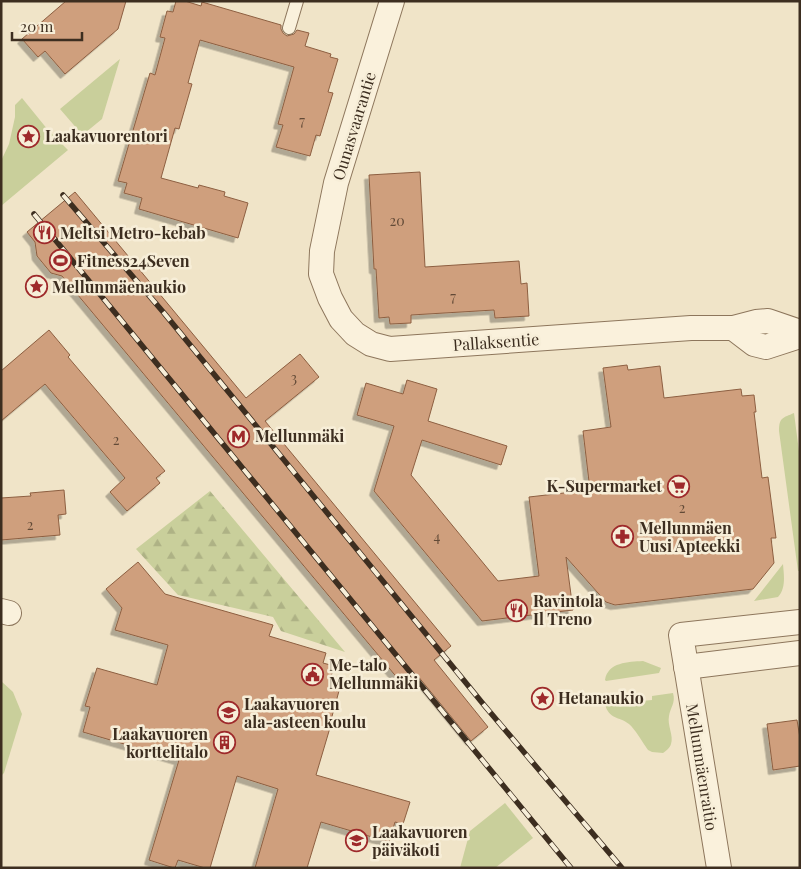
<svg xmlns="http://www.w3.org/2000/svg" width="801" height="869" viewBox="0 0 801 869" font-family="'Playfair Display',serif">
	<style>
		.grass { fill: #c9cf9b }
		.forest { fill: url(#forest-firs) }
		.building { fill: #cf9f7d; stroke: #8d5f41; filter: url(#shadow) }
		.lines { fill: none; stroke-linecap: round; stroke-linejoin: round }
		.service-casing { stroke: #8d765c; stroke-width: 14 }
		.minor-casing { stroke: #8d765c; stroke-width: 26 }
		.service { stroke: #faf1dc; stroke-width: 12 }
		.minor { stroke: #faf1dc; stroke-width: 24 }
		.rail-casing { stroke: #3d2e20; stroke-width: 5.5 }
		.rail { stroke: #f7eed8; stroke-width: 4; stroke-dasharray: 11; stroke-linecap: butt }
		.labels { text-anchor: middle; stroke-width: 5; stroke-linejoin: round; paint-order: stroke }
		.number-label { font-size: 14px; fill: #624a37 }
		.street-label { font-size: 16px; fill: #3d2e20; stroke: #f7eed8 }
		.poi-label { font-size: 16px; font-weight: bold; fill: #3d2e20; stroke: #f7eed8; text-anchor: start }
	</style>
	<defs>
		<pattern id="forest-firs" width="22" height="20" patternUnits="userSpaceOnUse" patternTransform="scale(1.25)"><rect width="22" height="20" fill="#c9cf9b"/><path d="M5 1l3.5 6h-7zM16 11l3.5 6h-7z" fill="#aeb285"/></pattern>
		<filter id="shadow"><feDropShadow dx="-4.5" dy="4.5" stdDeviation="0" flood-color="#0004"/></filter>
	</defs>
	<rect width="100%" height="100%" fill="#f0e4c8"/>
	<!-- grass -->
	<g class="grass">
		<path d="M 120,59 L 102,119 L 80,137 L 76,137 L 79,131 L 60,109 Z"/>
		<path d="M 22,98 L 48,130 L 68,150 L 1,206 L 1,161 L 9,144 L 15,117 L 15,105 Z"/>
		<path d="M 794,413 L 800,459 L 800,571 L 798,571 L 779,431 C 779,417 783,418 794,413 Z"/>
		<path d="M 783,564 C 784,576 786,588 778,597 L 754,601 Z"/>
		<path d="M 643,661 L 661,668 L 659,673 L 606,681 L 605,680 C 608,662 628,662 643,661 Z"/>
		<path d="M 1,681 L 13,692 L 22,714 L 4,773 L 1,776 Z"/>
		<path d="M 673,693 C 676,703 670,708 669,716 C 667,725 674,736 671,744 C 670,748 666,751 663,753 L 652,752 L 648,750 C 643,743 635,729 629,724 C 619,716 609,720 605,704 L 641,697 L 641,701 L 652,700 L 652,696 Z"/>
		<path d="M 505,803 L 533,838 L 495,868 L 460,868 L 470,831 Z"/>
	</g>
	<!-- forest -->
	<path class="forest" d="M 210,491 L 345,652 L 281,631 L 273,617 L 178,595 L 136,549 Z"/>
	<!-- building -->
	<g class="building">
		<path d="M 66,1 L 126,1 L 118,29 L 65,74 L 45,51 L 38,57 L 22,39 Z"/>
		<path d="M 176,1 L 185,1 L 201,6 L 202,2 L 281,25 L 281,29 L 283,33 L 287,36 L 294,34 L 297,30 L 309,33 L 305,46 L 331,54 L 330,57 L 338,59 L 328,92 L 333,93 L 320,136 L 316,135 L 310,156 L 276,147 L 283,125 L 278,124 L 294,67 L 200,40 L 188,83 L 192,84 L 179,129 L 175,128 L 161,178 L 198,188 L 199,185 L 225,192 L 224,196 L 248,203 L 238,238 L 139,209 L 142,198 L 124,193 L 127,183 L 118,181 L 150,73 L 155,75 L 165,38 L 160,37 L 167,11 L 173,12 Z"/>
		<path d="M 420,172 L 425,267 L 519,261 L 521,284 L 527,283 L 529,316 L 495,318 L 494,310 L 411,315 L 411,323 L 390,324 L 389,317 L 379,318 L 376,269 L 374,269 L 369,175 Z"/>
		<path d="M 75,192 L 246,398 L 300,354 L 319,377 L 265,421 L 451,646 L 434,660 L 488,727 L 471,741 L 417,675 L 404,686 L 62,276 L 51,273 L 37,256 L 35,242 L 27,232 Z"/>
		<path d="M 49,330 L 70,355 L 68,357 L 165,471 L 156,478 L 160,483 L 127,511 L 110,492 L 125,478 L 45,384 L 1,421 L 1,371 Z"/>
		<path d="M 627,365 L 628,370 L 660,366 L 664,398 L 741,389 L 742,396 L 754,395 L 756,412 L 754,412 L 762,478 L 768,477 L 776,538 L 771,538 L 774,563 L 753,589 L 615,605 L 606,602 L 566,557 L 573,610 L 482,621 L 374,491 L 394,426 L 357,415 L 366,383 L 403,394 L 407,380 L 437,389 L 428,421 L 507,446 L 501,465 L 422,440 L 411,475 L 498,581 L 539,576 L 529,497 L 590,490 L 583,431 L 611,427 L 603,368 Z"/>
		<path d="M 64,490 L 66,514 L 58,515 L 60,535 L 1,540 L 1,498 L 31,496 L 30,493 Z"/>
		<path d="M 138,562 L 165,594 L 273,625 L 269,636 L 326,653 L 323,663 L 334,666 L 331,677 L 342,680 L 331,720 L 332,721 L 316,775 L 410,802 L 403,824 L 395,822 L 389,842 L 321,822 L 307,868 L 255,868 L 278,789 L 237,776 L 210,868 L 205,868 L 178,860 L 175,868 L 174,868 L 149,860 L 179,760 L 83,732 L 90,707 L 85,706 L 97,668 L 157,685 L 168,645 L 115,630 L 122,608 L 106,589 Z"/>
		<path d="M 797,720 L 800,738 L 800,766 L 773,770 L 767,724 Z"/>
	</g>
	<g class="lines">
		<defs>
			<path id="service" d="M 289,28 L 297,1"/>
			<g id="minor">
				<path d="M 392,1 L 336,183 L 322,251 L 321,274 L 330,298 L 341,319 L 355,334 L 371,344 L 390,349 L 691,328 L 733,328 L 756,322 L 768,321 L 800,332"/>
				<path d="M 733,328 L 754,344 L 766,347 L 800,336"/>
				<path d="M 1,611 L 9,613"/>
				<path d="M 686,667 L 800,653"/>
				<path d="M 719,868 L 681,635 L 800,622"/>
			</g>
		</defs>
		<!-- service casing -->
		<use href="#service" class="service-casing"/>
		<!-- minor casing -->
		<use href="#minor" class="minor-casing"/>
		<!-- service -->
		<use href="#service" class="service"/>
		<!-- minor -->
		<use href="#minor" class="minor"/>
		<defs>
			<g id="rail">
				<path d="M 63,195 L 164,313 L 484,705 L 622,868"/>
				<path d="M 34,214 L 571,868"/>
			</g>
		</defs>
		<!-- rail casing -->
		<use href="#rail" class="rail-casing"/>
		<!-- rail -->
		<use href="#rail" class="rail"/>
	</g>
	<!-- icons -->
	<defs>
		<symbol id="sight-ring" viewBox="-11 -11 22 22"><circle r="9.5" fill="#f7eed8" stroke="#9e2a2b" stroke-width="1.5"/><path d="M0-6L1.8-2.2L6-1.7L2.9 1.2L3.7 5.4L0 3.3L-3.7 5.4L-2.9 1.2L-6-1.7L-1.8-2.2Z" fill="#9e2a2b"/></symbol>
		<symbol id="restaurant-ring" viewBox="-11 -11 22 22"><circle r="9.5" fill="#f7eed8" stroke="#9e2a2b" stroke-width="1.5"/><path d="M-5-6h1v4h1v-4h1v4h1v-4h1v5L-1.5 .5V6h-2V.5L-5-1ZM5-6V6H3V1.5H1.5Q1.5-4 5-6Z" fill="#9e2a2b"/></symbol>
		<symbol id="stadium-ring" viewBox="-11 -11 22 22"><circle r="9.5" fill="#f7eed8" stroke="#9e2a2b" stroke-width="1.5"/><path d="M0-5a6.5 5 0 1 0 0 10a6.5 5 0 1 0 0-10ZM-3.5-1.8h7v3.6h-7Z" fill="#9e2a2b"/></symbol>
		<symbol id="metro-ring" viewBox="-11 -11 22 22"><circle r="9.5" fill="#f7eed8" stroke="#9e2a2b" stroke-width="1.5"/><path d="M-5.5 5V-5H-3L0 0L3-5H5.5V5H3V-.5L0 4L-3-.5V5Z" fill="#9e2a2b"/></symbol>
		<symbol id="supermarket-ring" viewBox="-11 -11 22 22"><circle r="9.5" fill="#f7eed8" stroke="#9e2a2b" stroke-width="1.5"/><path d="M-6-5.5h2.5l.6 2H6L4.5 2H-2.5L-4.4-4H-6ZM-1.5 3.2a1.3 1.3 0 1 0 .1 0ZM3 3.2a1.3 1.3 0 1 0 .1 0Z" fill="#9e2a2b"/></symbol>
		<symbol id="pharmacy-ring" viewBox="-11 -11 22 22"><circle r="9.5" fill="#f7eed8" stroke="#9e2a2b" stroke-width="1.5"/><path d="M-2-6h4v4h4v4h-4v4h-4v-4h-4v-4h4Z" fill="#9e2a2b"/></symbol>
		<symbol id="civic-ring" viewBox="-11 -11 22 22"><circle r="9.5" fill="#f7eed8" stroke="#9e2a2b" stroke-width="1.5"/><path d="M-.6-6.5H3V-4.5H.6V-3L4-1V1h2V6H-6V1h2V-1L-.6-3ZM-1.2 2.5V6h2.4V2.5Z" fill="#9e2a2b"/></symbol>
		<symbol id="school-ring" viewBox="-11 -11 22 22"><circle r="9.5" fill="#f7eed8" stroke="#9e2a2b" stroke-width="1.5"/><path d="M0-5L7-2L0 1L-7-2ZM-4 1L0 2.5L4 1V4Q0 6-4 4Z" fill="#9e2a2b"/></symbol>
		<symbol id="building-ring" viewBox="-11 -11 22 22"><circle r="9.5" fill="#f7eed8" stroke="#9e2a2b" stroke-width="1.5"/><path d="M-4-6H4V6H1V3H-1V6H-4ZM-2.5-4.3h1.7v1.8h-1.7ZM.8-4.3h1.7v1.8H.8ZM-2.5-1h1.7V.8h-1.7ZM.8-1h1.7V.8H.8Z" fill="#9e2a2b"/></symbol>
	</defs>
	<g fill-rule="evenodd">
		<use href="#sight-ring" x="16" y="124" width="25" height="25"/>
		<use href="#restaurant-ring" x="32" y="220" width="25" height="25"/>
		<use href="#stadium-ring" x="48" y="248" width="25" height="25"/>
		<use href="#sight-ring" x="24" y="274" width="25" height="25"/>
		<use href="#metro-ring" x="226" y="424" width="25" height="25"/>
		<use href="#supermarket-ring" x="666" y="474" width="25" height="25"/>
		<use href="#pharmacy-ring" x="610" y="524" width="25" height="25"/>
		<use href="#restaurant-ring" x="504" y="598" width="25" height="25"/>
		<use href="#civic-ring" x="300" y="662" width="25" height="25"/>
		<use href="#sight-ring" x="530" y="686" width="25" height="25"/>
		<use href="#school-ring" x="216" y="700" width="25" height="25"/>
		<use href="#building-ring" x="212" y="730" width="25" height="25"/>
		<use href="#school-ring" x="344" y="828" width="25" height="25"/>
	</g>
	<g class="labels">
		<!-- number labels -->
		<g class="number-label">
			<text x="302" y="126">7</text>
			<text x="397" y="226">20</text>
			<text x="453" y="302">7</text>
			<text x="294" y="383">3</text>
			<text x="116" y="445">2</text>
			<text x="682" y="513">2</text>
			<text x="30" y="530">2</text>
			<text x="437" y="542">4</text>
		</g>
		<!-- street labels -->
		<g class="street-label">
			<text transform="translate(354 126) rotate(-73)" y="6">Ounasvaarantie</text>
			<text transform="translate(496 342) rotate(-4)" y="6">Pallaksentie</text>
			<text transform="translate(702 767) rotate(81)" y="6">Mellunmäenraitio</text>
		</g>
		<!-- poi labels -->
		<g class="poi-label">
			<text x="45" y="142">Laakavuorentori</text>
			<text x="60" y="239">Meltsi Metro-kebab</text>
			<text x="77" y="267">Fitness24Seven</text>
			<text x="52" y="293">Mellunmäenaukio</text>
			<text x="255" y="442">Mellunmäki</text>
			<text x="662" y="492" text-anchor="end">K-Supermarket</text>
			<text x="639" y="534">Mellunmäen<tspan x="639" dy="18">Uusi Apteekki</tspan></text>
			<text x="533" y="607">Ravintola<tspan x="533" dy="18">Il Treno</tspan></text>
			<text x="329" y="671">Me-talo<tspan x="329" dy="18">Mellunmäki</tspan></text>
			<text x="558" y="704">Hetanaukio</text>
			<text x="244" y="710">Laakavuoren<tspan x="244" dy="18">ala-asteen koulu</tspan></text>
			<text x="208" y="740" text-anchor="end">Laakavuoren<tspan x="208" dy="18">korttelitalo</tspan></text>
			<text x="372" y="838">Laakavuoren<tspan x="372" dy="18">päiväkoti</tspan></text>
		</g>
	</g>
	<!-- border -->
	<rect width="801" height="869" fill="none" stroke="#3d2e20" stroke-width="5"/>
	<!-- scale -->
	<path d="M12 32v8h70v-8" fill="none" stroke="#3d2e20" stroke-width="2.5"/>
	<text x="20" y="32" font-size="15" fill="#3d2e20" stroke="#f7eed8" stroke-width="4" paint-order="stroke">20 m</text>
</svg>
